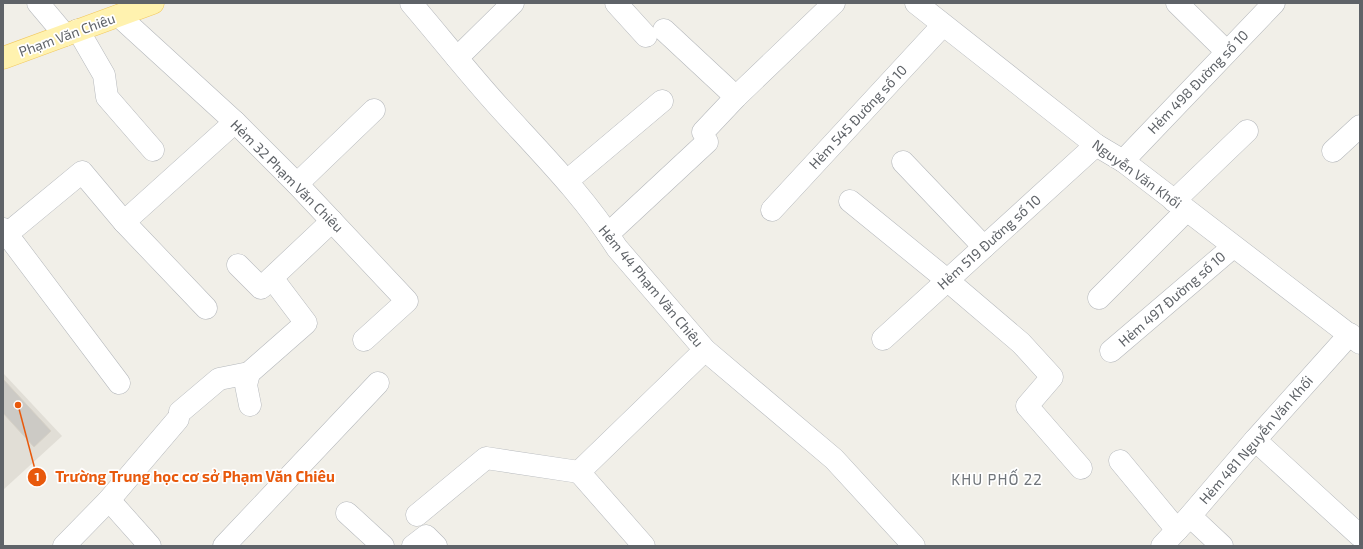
<svg xmlns="http://www.w3.org/2000/svg" width="1363" height="549" viewBox="0 0 1363 549" font-family="'Exo 2',sans-serif">
	<style>
		.education { fill: #e1ded6 }
		.building { fill: #cccac5; stroke: #d6d1c6 }
		.lines { fill: none; stroke-linecap: round; stroke-linejoin: round }
		.minor-casing { stroke: #b5b8bc; stroke-width: 23 }
		.major-casing { stroke: #f2c960; stroke-width: 23 }
		.minor { stroke: #fff; stroke-width: 22 }
		.major { stroke: #fff2af; stroke-width: 22 }
		.labels { text-anchor: middle; stroke-width: 3.5; stroke-linejoin: round; paint-order: stroke }
		.street-label { font-size: 14px; fill: #5f6368; stroke: #fff }
		.neighbourhood-label { font-size: 15px; letter-spacing: 1px; fill: #70757a; stroke: #fff }
		.leader { fill: none; stroke: #e8590c; stroke-width: 1.5 }
		.callout-dot { fill: #e8590c; stroke: #fff; stroke-width: 1.5 }
		.mark-label { font-size: 12px; text-anchor: middle; font-weight: bold; fill: #fff }
		.callout-label { font-size: 15px; text-anchor: middle; font-weight: bold; fill: #e8590c; stroke: #fff; stroke-width: 3.5; stroke-linejoin: round; paint-order: stroke }
	</style>
	<rect width="100%" height="100%" fill="#f1efe8"/>
	<!-- education -->
	<path class="education" d="M 3,373 L 62,436 L 3,490 Z"/>
	<!-- building -->
	<path class="building" d="M 3,379 L 51,431 L 34,447 L 3,413 Z"/>
	<g class="lines">
		<defs>
			<g id="minor">
				<path d="M 38,3 L 65,35"/>
				<path d="M 411,3 C 441,38 469,74 500,108 C 541,153 585,197 617,248 L 705,350 L 834,459 L 914,546"/>
				<path d="M 616,3 L 646,36"/>
				<path d="M 916,3 L 1096,145 L 1123,161 L 1360,343"/>
				<path d="M 1177,3 L 1227,52"/>
				<path d="M 119,16 L 235,122 L 297,184 L 407,301 L 364,340"/>
				<path d="M 78,30 L 104,75 L 107,97 L 153,150"/>
				<path d="M 664,30 L 736,97"/>
				<path d="M 457,58 L 513,3"/>
				<path d="M 703,132 L 736,97 L 834,3"/>
				<path d="M 1333,151 L 1360,126"/>
				<path d="M 1123,161 L 1274,3"/>
				<path d="M 903,162 L 984,247"/>
				<path d="M 567,181 L 662,101"/>
				<path d="M 297,184 L 374,110"/>
				<path d="M 850,201 L 947,280 L 1021,343 L 1052,377 L 1027,406 L 1081,468"/>
				<path d="M 1174,201 L 1247,131"/>
				<path d="M 772,210 L 943,25"/>
				<path d="M 3,229 L 119,383"/>
				<path d="M 7,234 L 82,172 L 124,222"/>
				<path d="M 608,234 L 707,142"/>
				<path d="M 238,265 L 261,288 L 332,221"/>
				<path d="M 1099,298 L 1186,211"/>
				<path d="M 206,308 L 124,222 L 235,122"/>
				<path d="M 883,339 L 1096,145"/>
				<path d="M 1111,351 L 1233,247"/>
				<path d="M 249,373 L 246,385 L 250,405"/>
				<path d="M 180,412 L 219,379 L 249,373 L 306,323 L 272,278"/>
				<path d="M 1255,440 L 1360,536"/>
				<path d="M 1120,461 L 1177,530"/>
				<path d="M 109,500 L 150,546"/>
				<path d="M 347,513 L 383,546"/>
				<path d="M 417,515 L 486,458 L 579,472"/>
				<path d="M 1190,516 L 1222,546"/>
				<path d="M 64,546 L 109,500 L 178,419"/>
				<path d="M 224,546 L 378,383"/>
				<path d="M 413,546 L 426,536 L 436,546"/>
				<path d="M 644,546 L 579,472 L 705,350"/>
				<path d="M 1162,546 L 1190,516 L 1255,440 L 1350,334"/>
			</g>
			<path id="major" d="M 3,58 L 153,3"/>
		</defs>
		<!-- minor casing -->
		<use href="#minor" class="minor-casing"/>
		<!-- major casing -->
		<use href="#major" class="major-casing"/>
		<!-- minor -->
		<use href="#minor" class="minor"/>
		<!-- major -->
		<use href="#major" class="major"/>
	</g>
	<g class="labels">
		<!-- street labels -->
		<g class="street-label">
			<text transform="translate(67 35) rotate(-20)" y="5">Phạm Văn Chiêu</text>
			<text transform="translate(1198 82) rotate(-46)" y="5">Hẻm 498 Đường số 10</text>
			<text transform="translate(858 117) rotate(-47)" y="5">Hẻm 545 Đường số 10</text>
			<text transform="translate(1137 174) rotate(36)" y="5">Nguyễn Văn Khối</text>
			<text transform="translate(287 176) rotate(45)" y="5">Hẻm 32 Phạm Văn Chiêu</text>
			<text transform="translate(989 242) rotate(-42)" y="5">Hẻm 519 Đường số 10</text>
			<text transform="translate(651 286) rotate(50)" y="5">Hẻm 44 Phạm Văn Chiêu</text>
			<text transform="translate(1172 299) rotate(-41)" y="5">Hẻm 497 Đường số 10</text>
			<text transform="translate(1256 440) rotate(-49)" y="5">Hẻm 481 Nguyễn Văn Khối</text>
		</g>
		<!-- neighbourhood labels -->
		<g class="neighbourhood-label">
			<text x="997" y="485">KHU PHỐ 22</text>
		</g>
	</g>
	<!-- callouts -->
	<path class="leader" d="M18 405L37 477"/>
	<g class="callout-dot">
		<circle cx="18" cy="405" r="4"/>
		<circle cx="37" cy="477" r="10"/>
	</g>
	<g class="mark-label">
		<text x="37" y="481">1</text>
	</g>
	<g class="callout-label">
		<text x="195" y="482">Trường Trung học cơ sở Phạm Văn Chiêu</text>
	</g>
	<!-- border -->
	<rect width="1363" height="549" fill="none" stroke="#5f6368" stroke-width="8"/>
</svg>
